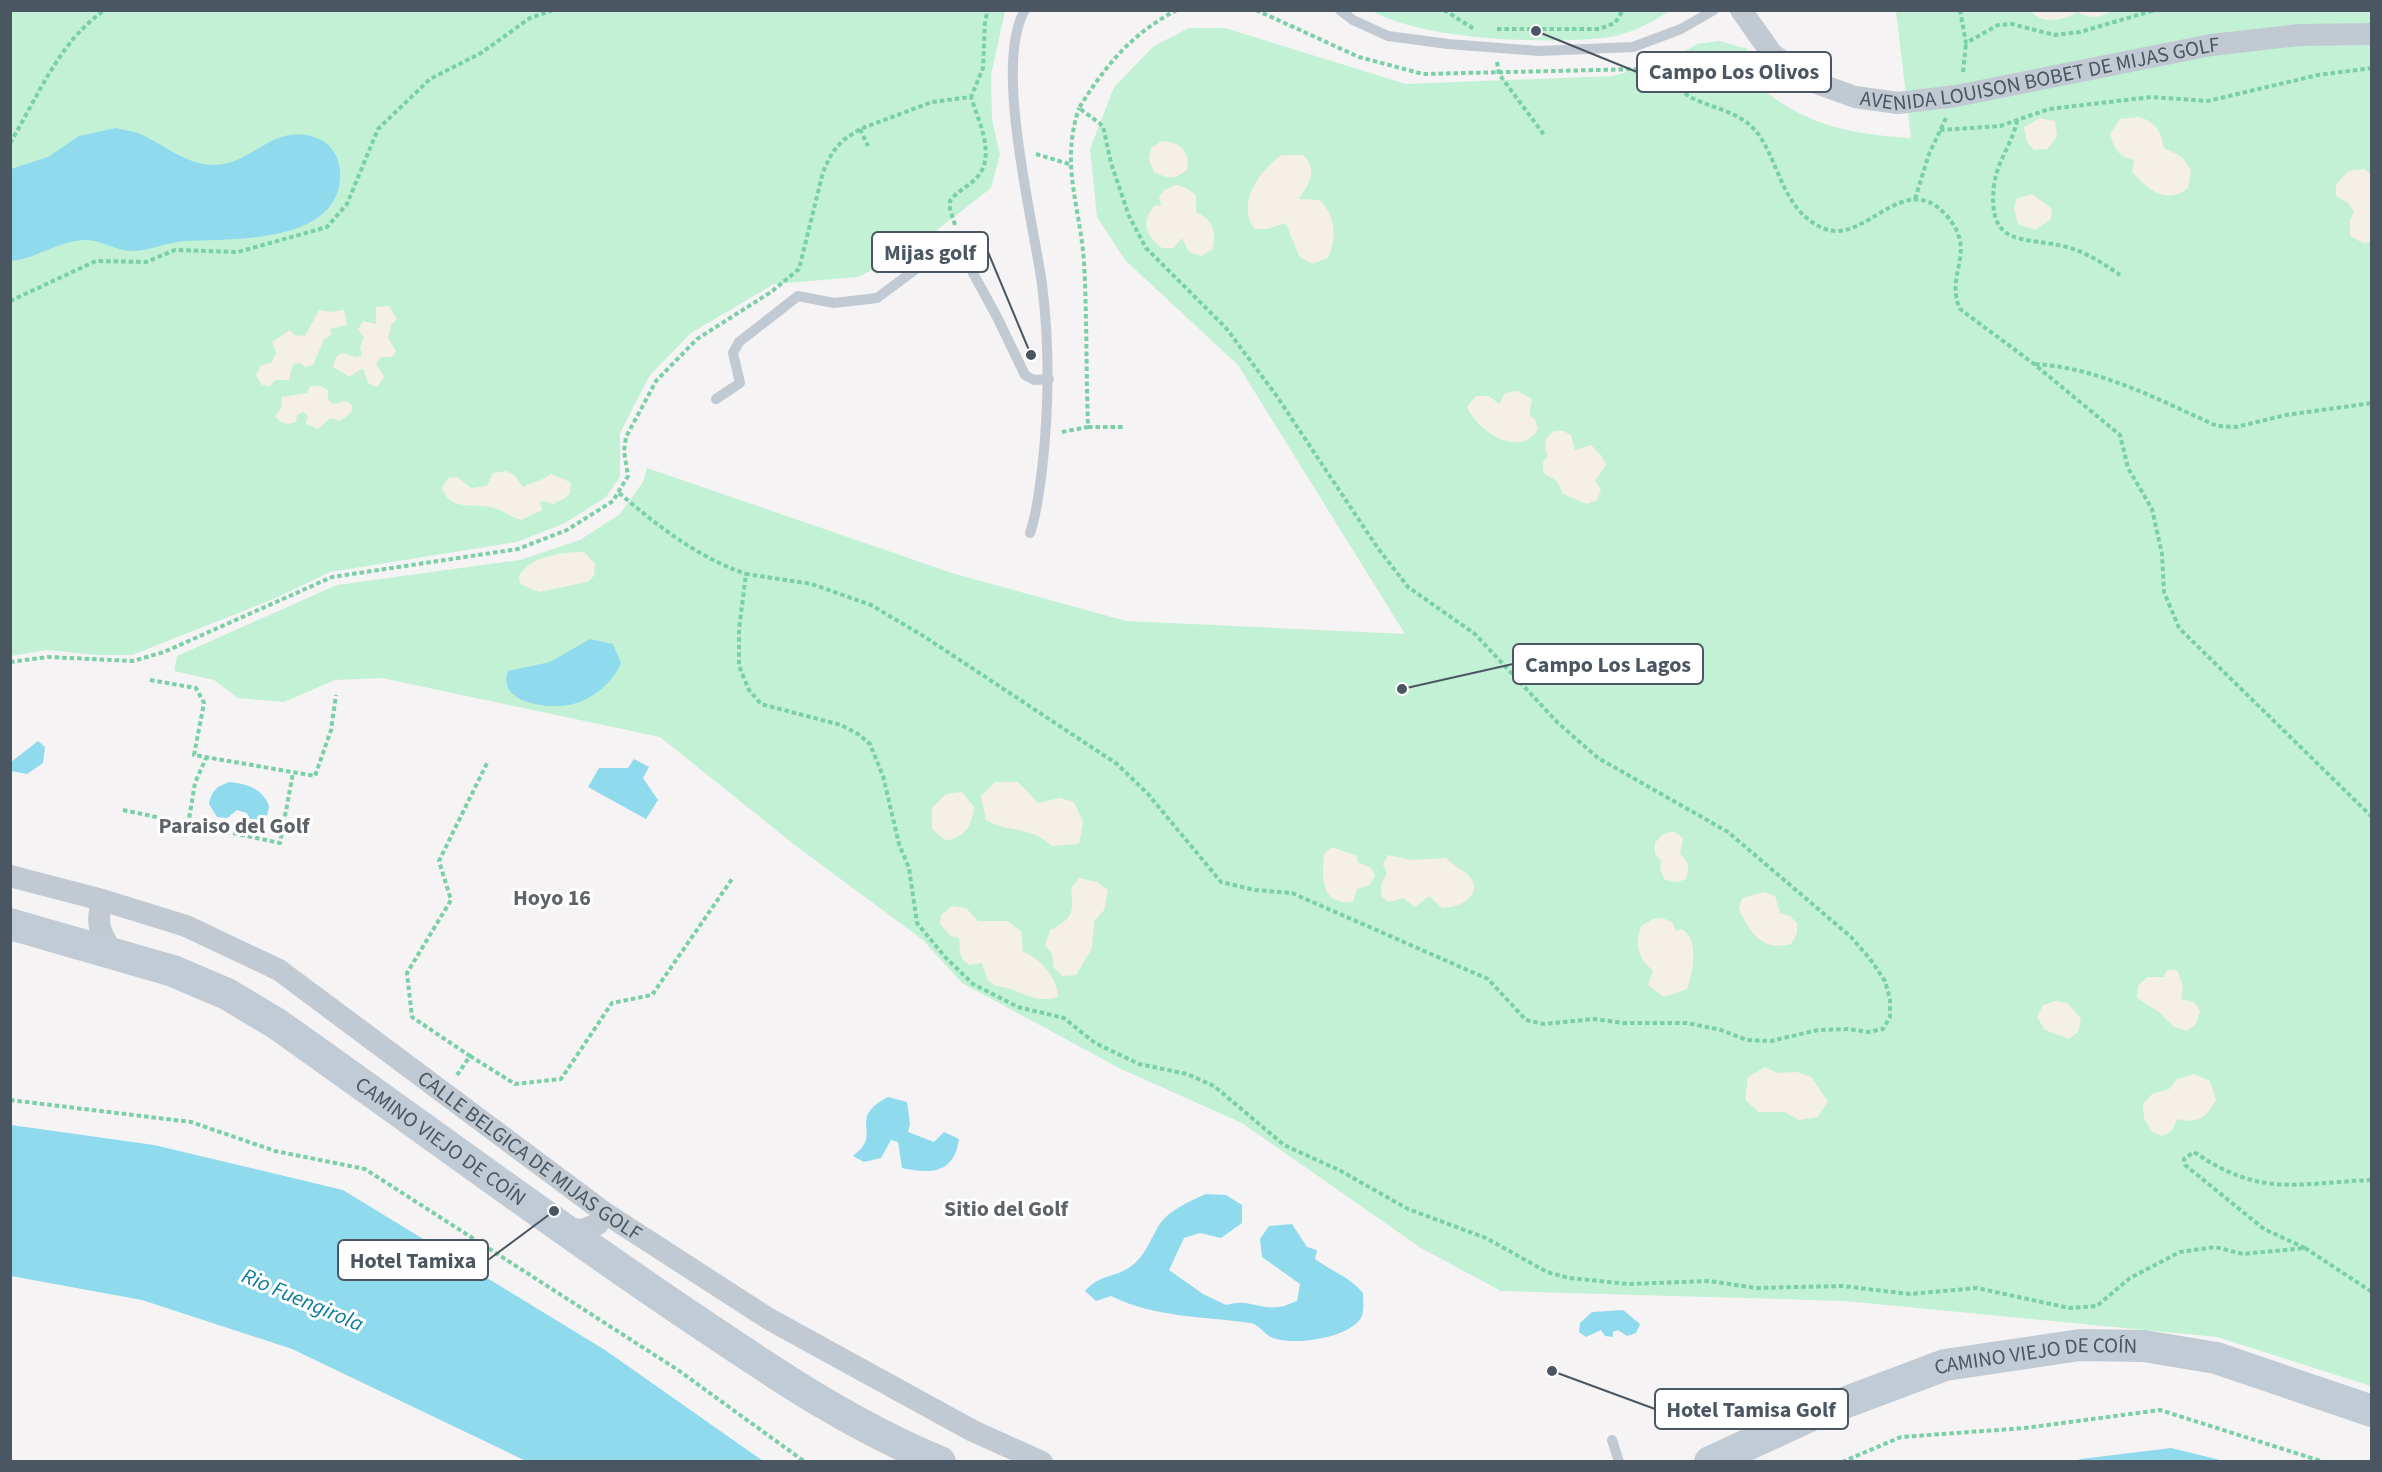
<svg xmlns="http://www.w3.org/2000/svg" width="2382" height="1472" viewBox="0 0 2382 1472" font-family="'Source Sans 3',sans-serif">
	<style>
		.green { fill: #c3f1d5 }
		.sand { fill: #f5f0e5 }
		.water { fill: #90daee }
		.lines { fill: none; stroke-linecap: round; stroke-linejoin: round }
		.path { stroke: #7ad0a6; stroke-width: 4; stroke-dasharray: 4.5 3; stroke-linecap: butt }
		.lane { stroke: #c1cad2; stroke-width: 10 }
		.street { stroke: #c1cad2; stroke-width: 22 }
		.secondary { stroke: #c1cbd6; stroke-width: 32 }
		.labels { text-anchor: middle; stroke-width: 6; stroke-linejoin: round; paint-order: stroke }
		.street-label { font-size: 21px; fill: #4a5661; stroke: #fff }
		.neighbourhood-label { font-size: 22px; font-weight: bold; fill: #5f6368; stroke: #fff }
		.water-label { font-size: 22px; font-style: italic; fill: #0c7c9b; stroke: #fff }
		.leader { fill: none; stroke: #4a5661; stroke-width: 2 }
		.callout-dot { fill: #4a5661; stroke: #fff; stroke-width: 2 }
		.callout { fill: #fff; stroke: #4a5661; stroke-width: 2 }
		.callout-label { font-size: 22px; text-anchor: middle; font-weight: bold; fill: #4a5661 }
	</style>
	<rect width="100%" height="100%" fill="#f5f3f3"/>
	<!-- green -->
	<g class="green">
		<path d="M 10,11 L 1005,11 L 991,75 L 992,119 L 1000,155 L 991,188 L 910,251 L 858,277 L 774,284 L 691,333 L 650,375 L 620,433 L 620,477 L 606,497 L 565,523 L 517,542 L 330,572 L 276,598 L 132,655 L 98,655 L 47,650 L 11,656 Z"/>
		<path d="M 1372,11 L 1669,11 C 1651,24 1625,36 1602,38 C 1541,44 1425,40 1372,11 Z"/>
		<path d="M 1896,11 L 2371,11 L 2371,1386 L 2217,1337 L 1845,1301 L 1501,1291 L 1421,1248 L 1242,1123 L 1121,1069 L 962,983 L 923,940 L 796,846 L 660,737 L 382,678 L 335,680 L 284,702 L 238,698 L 214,680 L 174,671 L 177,656 L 337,585 L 520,560 L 580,540 L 620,514 L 643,482 L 647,468 L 952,573 L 1126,621 L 1405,634 L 1238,365 L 1125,260 L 1097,217 L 1090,149 L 1114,87 L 1154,46 L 1189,28 L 1225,28 L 1406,84 L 1612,76 L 1669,61 L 1697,44 L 1719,41 L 1748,49 L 1740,70 C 1796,122 1836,133 1911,138 Z"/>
	</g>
	<!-- sand -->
	<g class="sand">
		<path d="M 2031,11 L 2111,11 C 2098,19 2090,18 2077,12 C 2065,20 2042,25 2031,11 Z"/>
		<path d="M 2139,117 C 2157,123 2160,130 2164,148 L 2182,157 L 2191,170 L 2188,188 C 2166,205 2148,190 2132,172 L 2134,160 C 2118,157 2114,148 2110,134 L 2120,119 Z"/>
		<path d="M 2040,118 L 2055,121 L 2057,137 L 2047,149 L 2034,150 L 2027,142 L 2024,127 Z"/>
		<path d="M 1162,141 C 1179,142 1191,151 1187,170 C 1174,180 1169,179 1154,172 L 1149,160 L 1151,148 Z"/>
		<path d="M 1282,155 L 1303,155 C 1318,170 1310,183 1299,199 L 1320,200 C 1336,217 1337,237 1328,258 L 1312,264 L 1299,256 L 1286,223 L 1267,229 L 1255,229 C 1235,205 1260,169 1282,155 Z"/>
		<path d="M 2365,169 L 2371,175 L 2372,240 L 2365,244 L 2350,236 L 2350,220 L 2354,212 L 2348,203 L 2336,196 L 2336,185 L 2348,171 Z"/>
		<path d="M 1176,185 L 1186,188 L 1196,195 L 1196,212 C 1213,220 1217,232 1212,250 L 1201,256 L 1189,252 L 1182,238 L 1174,248 L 1162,248 C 1147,236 1140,224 1154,206 L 1161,205 L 1159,197 L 1164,190 Z"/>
		<path d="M 2032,194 L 2052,209 L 2050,220 L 2035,230 L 2018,224 L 2014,209 L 2016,199 Z"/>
		<path d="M 389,306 L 397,319 L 391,325 L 388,338 L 396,351 L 392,357 L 381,357 L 376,363 L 384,377 L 377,387 L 368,383 L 363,368 L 349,377 L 333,367 L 336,357 L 341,353 L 357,357 L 362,355 L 360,347 L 364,338 L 358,329 L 363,321 L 376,324 L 376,307 Z"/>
		<path d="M 319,310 L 331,312 L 344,310 L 347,325 L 330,329 L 331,335 L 324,339 L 313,365 L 305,367 L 300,363 L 293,364 L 289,380 L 275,380 L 270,386 L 262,385 L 256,375 L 261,365 L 271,363 L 276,353 L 272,342 L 290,330 L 294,335 L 305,336 Z"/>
		<path d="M 310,386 L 320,386 L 328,390 L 328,400 L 333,404 L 347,401 L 352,406 L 351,413 L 340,421 L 330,418 L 318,429 L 306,424 L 308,416 L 303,412 L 297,415 L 296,422 C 286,425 282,424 275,416 L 282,407 L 281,397 L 307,393 Z"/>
		<path d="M 1518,391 L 1532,399 L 1529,415 L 1535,419 L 1538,429 C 1520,459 1478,432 1467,407 L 1476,396 L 1489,396 L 1499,404 L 1505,393 Z"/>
		<path d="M 1554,431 L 1563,431 L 1571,435 L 1575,450 L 1591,445 L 1601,455 L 1606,465 L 1595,481 L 1601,490 L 1597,500 L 1587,504 L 1563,494 L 1557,481 L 1543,473 L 1543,462 L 1548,456 L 1545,449 L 1546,438 Z"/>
		<path d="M 506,471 L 514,475 L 523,487 C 533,482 542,481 551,474 L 570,482 C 573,498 565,497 553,504 L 544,501 L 540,502 L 542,510 L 521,520 C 510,517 502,509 490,507 C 473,504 449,510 442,488 L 448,478 L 457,477 L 471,488 L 487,486 L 493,473 Z"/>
		<path d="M 584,552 L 595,564 L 594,576 L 587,582 L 539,592 L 520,584 L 519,576 C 531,556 562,552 584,552 Z"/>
		<path d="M 995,782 L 1018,782 L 1038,803 L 1060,798 L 1074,802 L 1083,822 L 1079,844 L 1052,846 C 1029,825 1011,834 986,820 L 981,796 Z"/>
		<path d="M 962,792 L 974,807 C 971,828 966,835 946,841 L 932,829 L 932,808 L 946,794 Z"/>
		<path d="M 1673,831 L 1683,838 L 1680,854 C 1689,862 1690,867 1686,879 L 1678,882 L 1665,880 L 1660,869 L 1661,861 L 1655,853 L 1655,843 L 1663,834 Z"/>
		<path d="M 1332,847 L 1357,856 L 1358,862 L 1371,868 L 1375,875 L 1370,885 L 1357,889 L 1353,902 C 1320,905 1322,878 1324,854 Z"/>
		<path d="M 1388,855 L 1412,860 L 1446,858 C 1452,864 1459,868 1466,873 C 1488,893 1461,908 1442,908 L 1429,896 L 1415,907 L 1403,898 L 1389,902 L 1382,897 L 1381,885 L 1387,873 L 1383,865 Z"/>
		<path d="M 1079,878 L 1097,882 L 1108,890 L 1104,910 L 1094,921 L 1092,948 L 1076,975 L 1063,976 L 1054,968 L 1052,954 L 1045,945 L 1050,930 C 1073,919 1074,912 1071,888 Z"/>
		<path d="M 1764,892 L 1775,896 L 1780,913 L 1790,916 L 1797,923 L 1797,933 L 1791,944 C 1761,951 1751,934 1739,909 L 1742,898 Z"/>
		<path d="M 952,906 L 966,908 L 978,921 L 1007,921 L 1021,931 L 1023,952 C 1041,958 1057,978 1058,997 C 1033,1005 1019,987 995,986 L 987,979 L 982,963 L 969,965 C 957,956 961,951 959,938 L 951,936 L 940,924 L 941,915 Z"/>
		<path d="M 1663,918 L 1673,923 L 1676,931 L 1681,929 C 1700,938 1693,973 1687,989 L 1664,997 L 1648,985 L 1653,970 C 1638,960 1635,944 1641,926 L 1653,919 Z"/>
		<path d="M 2167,970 L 2177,970 L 2183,986 L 2181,999 L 2194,1002 L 2200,1011 L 2196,1024 L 2187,1031 L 2174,1027 L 2159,1012 L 2137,998 L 2138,986 L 2147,977 L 2164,977 Z"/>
		<path d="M 2056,1001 L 2068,1003 L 2081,1019 L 2078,1032 L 2069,1039 L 2045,1030 L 2037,1017 L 2043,1005 Z"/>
		<path d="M 1765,1067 L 1778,1073 L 1797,1072 L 1811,1077 L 1828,1101 L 1818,1117 L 1799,1120 L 1784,1112 L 1759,1112 L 1745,1100 L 1748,1077 Z"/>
		<path d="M 2194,1074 L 2210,1081 L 2216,1100 C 2206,1118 2198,1124 2177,1119 L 2172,1131 L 2162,1136 L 2152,1132 L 2144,1118 L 2143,1104 L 2152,1094 L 2169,1089 L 2177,1079 Z"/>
	</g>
	<!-- water -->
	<g class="water">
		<path d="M 116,128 C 123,130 132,131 138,133 C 162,143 186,165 213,165 C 254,165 274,120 319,139 C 332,144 339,158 340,171 C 344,244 234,239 185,241 C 167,242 151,251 132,251 C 115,251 101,239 84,240 C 58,241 36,259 11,261 L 11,169 L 48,157 L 79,136 Z"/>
		<path d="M 590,639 L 613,644 L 621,663 C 615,680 592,700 573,704 C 552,710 496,704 508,671 L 550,662 Z"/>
		<path d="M 38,741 L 45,747 L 43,763 L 27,774 L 11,771 L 11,762 Z"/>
		<path d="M 634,759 L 649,767 L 643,778 L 658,800 L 646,819 L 588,787 L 599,768 L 628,768 Z"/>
		<path d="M 230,782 C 248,784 263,789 269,806 C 268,818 263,822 251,821 L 247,813 L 237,810 L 227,818 L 217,817 L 209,804 C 212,790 217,786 230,782 Z"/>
		<path d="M 888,1097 L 907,1102 L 910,1124 L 908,1132 L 934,1142 L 944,1132 L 959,1139 C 954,1174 931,1174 902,1168 L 898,1142 L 891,1140 L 881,1158 L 864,1162 L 853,1156 C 885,1133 845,1119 888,1097 Z"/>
		<path d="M 11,1125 L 154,1145 L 343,1190 L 605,1350 L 763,1461 L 526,1461 L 292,1349 L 142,1300 L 11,1276 Z"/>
		<path d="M 1206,1194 L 1226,1195 L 1242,1205 L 1242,1223 L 1221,1238 L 1200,1233 L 1184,1238 L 1169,1270 L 1203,1294 L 1226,1305 C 1249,1298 1255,1309 1278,1307 C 1284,1307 1291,1303 1297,1301 L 1300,1284 L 1262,1257 L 1260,1239 L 1269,1226 L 1292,1224 L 1307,1247 L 1317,1250 L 1315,1259 C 1331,1271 1350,1277 1363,1293 C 1363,1299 1364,1310 1362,1316 C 1352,1338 1293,1346 1273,1338 C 1264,1335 1260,1324 1250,1323 C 1203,1316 1155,1318 1111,1296 L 1096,1301 L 1085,1291 C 1100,1274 1114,1278 1130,1267 C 1145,1257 1150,1240 1159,1225 C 1169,1210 1190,1201 1206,1194 Z"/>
		<path d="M 1623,1310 L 1640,1324 L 1636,1333 L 1627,1336 L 1618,1330 L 1613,1332 L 1613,1337 L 1605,1336 L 1601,1330 L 1586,1337 L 1579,1332 L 1580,1323 L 1592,1312 Z"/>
		<path d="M 2171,1448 L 2224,1461 L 2075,1461 L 2081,1459 Z"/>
	</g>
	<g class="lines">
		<!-- path -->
		<g class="path">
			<path d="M 1177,10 C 1132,33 1105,66 1079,108 L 1103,126 L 1111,163 L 1129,216 L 1146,248 L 1226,328 L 1276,395 L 1377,547 L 1408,587 L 1475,634 L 1558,723 L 1598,758 L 1728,832 L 1851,937 L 1870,959 L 1885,981 L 1890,999 L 1890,1017 L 1883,1029 L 1868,1032 L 1848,1029 L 1818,1030 L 1771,1041 L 1747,1040 L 1721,1030 L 1687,1023 L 1624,1023 L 1594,1019 L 1544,1024 L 1526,1020 L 1488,979 L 1292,893 L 1255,890 L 1221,882 L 1148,794 L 1117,764 L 925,637 L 871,605 L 812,584 L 746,574 L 739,629 L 739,666 L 749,690 L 761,704 L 841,725 L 858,734 L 870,744 L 883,776 L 899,844 L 909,868 L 917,923 L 945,957 L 973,984 L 1018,1007 L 1064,1018 L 1095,1043 L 1139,1064 L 1187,1074 L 1214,1086 L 1284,1145 L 1341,1171 L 1408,1209 L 1486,1238 L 1547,1272 L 1569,1278 L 1628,1284 L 1709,1281 L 1756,1288 L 1842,1286 L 1910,1294 L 1977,1288 L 2069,1308 L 2097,1306 L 2130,1278 L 2180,1252 L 2215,1247 L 2243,1254 L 2305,1248 L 2264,1229 L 2185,1165 L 2184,1159 L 2194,1152 C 2261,1198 2297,1183 2372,1180"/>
			<path d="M 1256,10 L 1359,57 L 1423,74 L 1640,69 C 1648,71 1661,71 1667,75 C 1676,80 1681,91 1690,97 C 1709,107 1736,111 1752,127 C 1779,153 1779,211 1825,229 C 1866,244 1904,168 1946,215 C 1979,251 1944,274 1960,309 L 2034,364 L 2120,435 L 2128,468 L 2152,509 L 2162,554 L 2164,592 L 2179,628 L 2372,817"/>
			<path d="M 1444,10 L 1474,29"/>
			<path d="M 1960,10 L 1966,43 L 1998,25 L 2012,24 L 2054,35 L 2080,32 L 2155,10"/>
			<path d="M 1497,29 L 1599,29 L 1615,23 L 1623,10"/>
			<path d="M 1497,62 L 1499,74 L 1545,136"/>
			<path d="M 1963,72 L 1966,43"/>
			<path d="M 2017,120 C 2013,143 1997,161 1994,185 C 1987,249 2024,236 2067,247 C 2087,253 2103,263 2120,275"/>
			<path d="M 860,129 L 868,146"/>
			<path d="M 1940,130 L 2000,126 L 2049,109 L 2151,97 L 2208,101 L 2318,75 L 2372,68"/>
			<path d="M 10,143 C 38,97 59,41 105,10"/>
			<path d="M 1036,154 L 1069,164"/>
			<path d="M 1915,199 L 1929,154 L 1946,118"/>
			<path d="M 955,225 L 950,209 L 950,201 C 958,190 970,186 978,176 C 996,155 978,120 971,97"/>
			<path d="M 10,301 L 96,261 L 146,262 L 175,250 L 238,252 L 327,227 L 347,204 L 378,129 L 430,79 L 481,53 L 530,18 L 553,10"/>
			<path d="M 2035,364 C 2100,368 2159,400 2217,426 L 2236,427 L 2286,415 L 2372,403"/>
			<path d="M 1088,427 L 1125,427"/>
			<path d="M 1062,432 L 1088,427 C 1086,372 1087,316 1084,262 C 1080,205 1060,165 1079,108"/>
			<path d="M 619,493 C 658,526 697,557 746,574"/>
			<path d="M 10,662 L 48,657 L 133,661 L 164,652 L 332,577 L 518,549 L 567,530 L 613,501 L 628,476 L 624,451 L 626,437 L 656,381 L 697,339 L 771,292 L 799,269 L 823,172 L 832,153 L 842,141 L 860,129 L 932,102 L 971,97 L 983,68 L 985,21 L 988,10"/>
			<path d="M 150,680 L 196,688 L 204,703 L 194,755 L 315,776 L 331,730 L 336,695"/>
			<path d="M 123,810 L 280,843 L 293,773"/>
			<path d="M 188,825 L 195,783 L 206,758"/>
			<path d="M 470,1056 L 515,1084 L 561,1079 L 612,1003 L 652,995 L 732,879"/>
			<path d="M 457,1075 L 470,1056 L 412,1017 L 407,973 L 451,900 L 439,861 L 488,761"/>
			<path d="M 10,1100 L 191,1122 L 275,1151 L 365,1169 L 678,1370 L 805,1462"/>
			<path d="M 2305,1248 L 2372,1292"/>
			<path d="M 1842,1462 L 1901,1437 L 2025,1428 L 2160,1410 L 2324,1462"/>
		</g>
		<!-- lane -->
		<g class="lane">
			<path d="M 1025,10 C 993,63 1033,220 1042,284 C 1050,347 1049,408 1042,470 C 1039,492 1037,513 1030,533"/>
			<path d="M 1340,10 L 1353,20 L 1388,36 L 1448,44 L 1539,51 L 1633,47 L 1681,29 L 1714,10"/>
			<path d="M 716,399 L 740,383 L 733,353 L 739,342 L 798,296 L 834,303 L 877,298 L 955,240 L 997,317 L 1025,375 L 1034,380 L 1049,379"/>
			<path d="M 1612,1440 L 1619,1462"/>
		</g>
		<!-- street -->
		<g class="street">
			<path id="s1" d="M 1741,10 L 1772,54 L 1808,80 L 1855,97 L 1898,103 L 1956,96 L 2211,45 L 2299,35 L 2372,34"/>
			<path id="s2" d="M 10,876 L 102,900 L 186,926 L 279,970 L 605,1213 L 769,1319 L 973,1431 L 1042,1462"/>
			<path d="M 102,900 C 96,925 99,930 112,952"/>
			<path d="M 562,1228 L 582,1230 L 598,1224"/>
		</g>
		<!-- secondary -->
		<g class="secondary">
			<path id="s3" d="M 10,924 L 173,971 L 227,994 L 277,1024 C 413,1120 547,1220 685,1313 C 767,1368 847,1424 940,1462"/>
			<path id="s4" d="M 1710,1462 L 1812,1415 L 1945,1365 L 2080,1345 L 2144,1346 L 2216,1358 L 2372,1411"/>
		</g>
	</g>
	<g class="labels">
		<!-- street labels -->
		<g class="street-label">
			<text dy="7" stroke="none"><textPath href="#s1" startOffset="336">AVENIDA LOUISON BOBET DE MIJAS GOLF</textPath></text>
			<text dy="7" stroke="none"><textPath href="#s3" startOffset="488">CAMINO VIEJO DE COÍN</textPath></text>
			<text dy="7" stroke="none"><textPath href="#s2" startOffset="598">CALLE BELGICA DE MIJAS GOLF</textPath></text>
			<text dy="7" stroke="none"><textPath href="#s4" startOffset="346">CAMINO VIEJO DE COÍN</textPath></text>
		</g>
		<!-- neighbourhood labels -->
		<g class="neighbourhood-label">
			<text x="234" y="833">Paraiso del Golf</text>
			<text x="552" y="905">Hoyo 16</text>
			<text x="1006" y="1216">Sitio del Golf</text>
		</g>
		<!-- water labels -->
		<g class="water-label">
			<text transform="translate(303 1299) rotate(23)" y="8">Rio Fuengirola</text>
		</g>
	</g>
	<!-- callouts -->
	<path class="leader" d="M1536 31L1637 72M1031 355L988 252M1402 689L1513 664M554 1211L488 1260M1552 1371L1655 1409"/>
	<g class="callout-dot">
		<circle cx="1536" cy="31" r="6"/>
		<circle cx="1031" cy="355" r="6"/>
		<circle cx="1402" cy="689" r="6"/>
		<circle cx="554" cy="1211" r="6"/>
		<circle cx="1552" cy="1371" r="6"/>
	</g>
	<g class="callout">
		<rect x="1637" y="52" width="194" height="40" rx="6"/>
		<rect x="872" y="232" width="116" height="40" rx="6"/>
		<rect x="1513" y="644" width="190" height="40" rx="6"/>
		<rect x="338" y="1240" width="150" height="40" rx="6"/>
		<rect x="1655" y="1389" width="193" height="40" rx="6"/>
	</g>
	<g class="callout-label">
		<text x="1734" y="79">Campo Los Olivos</text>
		<text x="930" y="260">Mijas golf</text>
		<text x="1608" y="672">Campo Los Lagos</text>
		<text x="413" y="1268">Hotel Tamixa</text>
		<text x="1751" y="1417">Hotel Tamisa Golf</text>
	</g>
	<!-- border -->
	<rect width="2382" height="1472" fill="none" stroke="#4a5661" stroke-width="24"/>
</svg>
